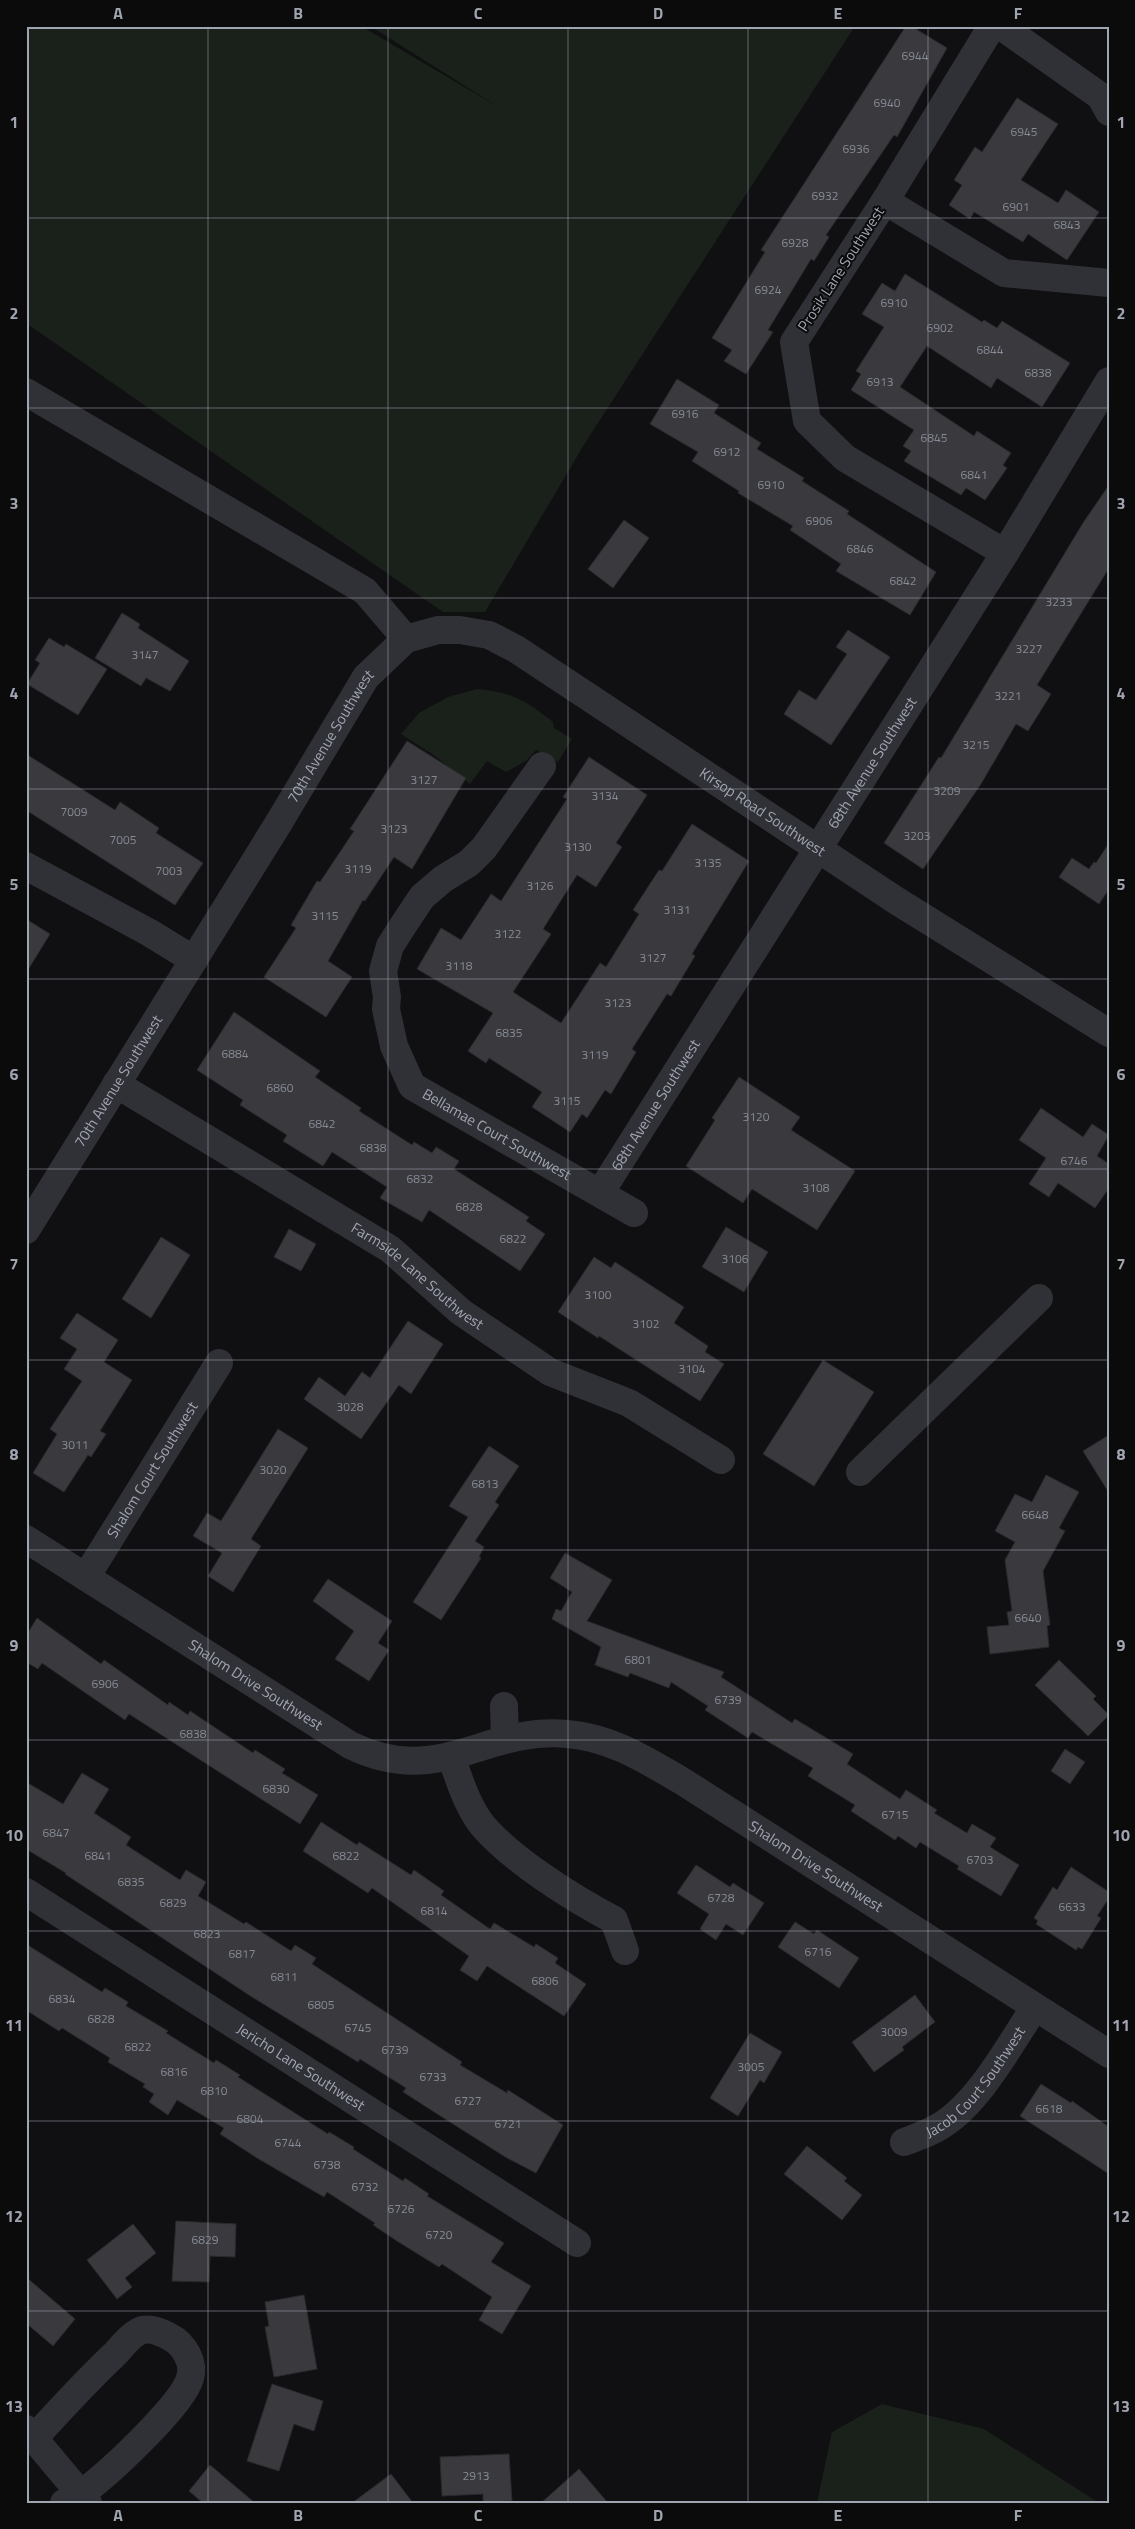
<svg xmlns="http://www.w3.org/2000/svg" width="1135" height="2529" viewBox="0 0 1135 2529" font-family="'Titillium Web',sans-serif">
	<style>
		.green { fill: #1a211b }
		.building { fill: #3a3a3e; stroke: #2a292d }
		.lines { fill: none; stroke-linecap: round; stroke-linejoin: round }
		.minor { stroke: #303136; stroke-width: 28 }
		.grid { fill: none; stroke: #a0a5b2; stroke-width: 1; stroke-opacity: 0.55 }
		.labels { text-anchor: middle; stroke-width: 4; stroke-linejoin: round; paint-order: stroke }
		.number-label { font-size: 12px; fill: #868a95 }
		.street-label { font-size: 15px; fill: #a0a5b2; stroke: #0b0b0c }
		.neatline { fill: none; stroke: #a0a5b2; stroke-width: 2 }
		.grid-label { font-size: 16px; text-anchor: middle; font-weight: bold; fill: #a0a5b2 }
	</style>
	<rect width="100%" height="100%" fill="#100f11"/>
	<!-- green -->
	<g class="green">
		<path d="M 26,26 L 361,26 L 500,108 L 370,26 L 855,26 L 585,443 L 485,612 L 443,612 L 26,323 Z"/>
		<path d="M 477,689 C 512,692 527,701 553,722 L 554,728 L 572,739 L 558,762 L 536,750 L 526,761 L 506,772 L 487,761 L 470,784 L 435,756 L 401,734 L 419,713 L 448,697 Z"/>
		<path d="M 882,2404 L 984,2429 L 1099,2503 L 817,2503 L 832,2432 Z"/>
	</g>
	<!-- building -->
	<g class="building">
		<path d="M 906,26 L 911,26 L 947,48 L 897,137 L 894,135 L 826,235 L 829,237 L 814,261 L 811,259 L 768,330 L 773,332 L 746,374 L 724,361 L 732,350 L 712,338 L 765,252 L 761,250 Z"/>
		<path d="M 1017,98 L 1058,124 L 1021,180 L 1058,203 L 1066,190 L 1099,212 L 1067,260 L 1028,234 L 1023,242 L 974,212 L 970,219 L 949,205 L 962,185 L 954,180 L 975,147 L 982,152 Z"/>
		<path d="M 905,274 L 982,322 L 984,320 L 997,328 L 1002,321 L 1070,363 L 1042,407 L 997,378 L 991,388 L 927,346 L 900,387 L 974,436 L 977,431 L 1011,453 L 1003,465 L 1007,468 L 985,500 L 966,488 L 961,495 L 904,461 L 911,451 L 903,446 L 914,430 L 851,390 L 861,374 L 856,371 L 884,327 L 862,314 L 882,283 L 895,291 Z"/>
		<path d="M 677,379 L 719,405 L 714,413 L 761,443 L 757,449 L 804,478 L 802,481 L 849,511 L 847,514 L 936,572 L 910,615 L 836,571 L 841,564 L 790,530 L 793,526 L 738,493 L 739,491 L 692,461 L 698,452 L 650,424 Z"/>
		<path d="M 1109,485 L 1109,568 L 1037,685 L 1051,694 L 1028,731 L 1016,724 L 981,784 L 923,869 L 884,843 L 939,757 L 941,758 L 1083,523 Z"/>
		<path d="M 624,520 L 649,538 L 613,588 L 588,569 Z"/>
		<path d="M 122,613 L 140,624 L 138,628 L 189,661 L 170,691 L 146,678 L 141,686 L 95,658 Z"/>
		<path d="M 848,630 L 890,657 L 831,745 L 784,714 L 799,690 L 816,700 L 847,654 L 836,647 Z"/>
		<path d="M 49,638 L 64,647 L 66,644 L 107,669 L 78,715 L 27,684 L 40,663 L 35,660 Z"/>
		<path d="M 407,741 L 466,778 L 412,869 L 394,857 L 365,901 L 363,900 L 328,961 L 352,977 L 326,1017 L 264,977 L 296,928 L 291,925 L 317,881 L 320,882 L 354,831 L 350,829 Z"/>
		<path d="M 26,754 L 115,810 L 120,802 L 159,828 L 156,833 L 203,863 L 175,905 L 26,810 Z"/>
		<path d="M 589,757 L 647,795 L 616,843 L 622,847 L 596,887 L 577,875 L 543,929 L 551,934 L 513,992 L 561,1023 L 600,963 L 606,967 L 639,914 L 633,910 L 659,870 L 662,871 L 692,824 L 749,861 L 692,954 L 695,956 L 671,996 L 667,994 L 632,1049 L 636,1052 L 611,1094 L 605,1090 L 587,1118 L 582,1114 L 570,1132 L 532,1107 L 542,1092 L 489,1058 L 486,1063 L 468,1051 L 493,1013 L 417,969 L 441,928 L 461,940 L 491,894 L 501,901 L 567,799 L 563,797 Z"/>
		<path d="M 1109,843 L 1109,889 L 1099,904 L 1059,877 L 1072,858 L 1089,869 L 1094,862 L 1096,863 Z"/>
		<path d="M 26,919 L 50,934 L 26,973 Z"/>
		<path d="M 234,1012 L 320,1071 L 315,1077 L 361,1108 L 359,1111 L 412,1145 L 414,1142 L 432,1153 L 436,1147 L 459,1161 L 454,1169 L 529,1217 L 526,1221 L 545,1234 L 520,1271 L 429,1210 L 422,1222 L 380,1198 L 387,1187 L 332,1152 L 323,1166 L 283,1141 L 287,1135 L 240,1105 L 243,1100 L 197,1070 Z"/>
		<path d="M 739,1077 L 800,1117 L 791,1130 L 855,1171 L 817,1230 L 752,1189 L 743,1203 L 686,1166 L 715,1120 L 712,1118 Z"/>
		<path d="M 1041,1108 L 1083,1137 L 1092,1124 L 1109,1135 L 1097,1156 L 1109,1164 L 1109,1188 L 1095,1208 L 1058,1183 L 1049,1197 L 1029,1184 L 1046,1158 L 1019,1140 Z"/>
		<path d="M 726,1227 L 768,1252 L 744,1292 L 702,1267 Z"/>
		<path d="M 289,1229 L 316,1244 L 301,1271 L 274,1257 Z"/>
		<path d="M 161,1237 L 190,1255 L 151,1318 L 122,1299 Z"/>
		<path d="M 594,1257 L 611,1268 L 615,1262 L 684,1307 L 674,1323 L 708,1346 L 705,1352 L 724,1364 L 700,1401 L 599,1336 L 598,1338 L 558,1312 Z"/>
		<path d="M 77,1313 L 118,1340 L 104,1362 L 132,1380 L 100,1431 L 106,1434 L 91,1457 L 88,1455 L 64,1492 L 33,1473 L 57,1434 L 50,1429 L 82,1381 L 64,1369 L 77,1349 L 60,1338 Z"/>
		<path d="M 408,1321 L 443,1344 L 411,1394 L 399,1385 L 361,1439 L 304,1399 L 319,1377 L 345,1396 L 362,1372 L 370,1378 Z"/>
		<path d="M 823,1360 L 874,1392 L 814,1486 L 763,1454 Z"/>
		<path d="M 278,1429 L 308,1448 L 251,1539 L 261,1546 L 233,1592 L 208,1576 L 222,1553 L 193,1536 L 207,1513 L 221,1521 Z"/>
		<path d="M 1109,1435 L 1109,1493 L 1083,1451 Z"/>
		<path d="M 489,1446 L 519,1466 L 495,1502 L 499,1505 L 475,1541 L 484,1547 L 479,1557 L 481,1558 L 441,1620 L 413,1602 L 468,1517 L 449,1506 Z"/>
		<path d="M 1046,1475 L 1079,1492 L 1059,1528 L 1065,1531 L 1043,1571 L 1050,1625 L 1047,1626 L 1049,1647 L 990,1654 L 987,1627 L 1009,1625 L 1007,1612 L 1012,1611 L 1005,1560 L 1015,1542 L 995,1531 L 1015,1494 L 1032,1502 Z"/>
		<path d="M 565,1553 L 612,1580 L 587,1621 L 724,1672 L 721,1677 L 792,1723 L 795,1719 L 853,1754 L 847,1764 L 900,1799 L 906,1790 L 937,1810 L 934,1813 L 967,1833 L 972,1824 L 996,1838 L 990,1847 L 1019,1865 L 1001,1896 L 957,1869 L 959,1866 L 920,1842 L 916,1848 L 898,1836 L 895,1840 L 851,1811 L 855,1805 L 808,1776 L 813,1768 L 752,1732 L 748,1738 L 705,1710 L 708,1706 L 671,1682 L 669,1688 L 630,1673 L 628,1677 L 595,1665 L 601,1647 L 552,1619 L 556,1609 L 561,1611 L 572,1592 L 550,1578 Z"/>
		<path d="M 328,1579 L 392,1621 L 378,1643 L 389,1650 L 369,1681 L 335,1659 L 354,1631 L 313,1601 Z"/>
		<path d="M 37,1618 L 101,1664 L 104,1660 L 168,1705 L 169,1702 L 188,1715 L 190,1711 L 253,1753 L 255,1750 L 285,1769 L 282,1773 L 318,1795 L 300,1824 L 129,1714 L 125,1720 L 42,1663 L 38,1669 L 26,1662 L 26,1636 Z"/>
		<path d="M 1059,1660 L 1096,1696 L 1093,1699 L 1109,1715 L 1088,1736 L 1035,1685 Z"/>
		<path d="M 1065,1749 L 1085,1762 L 1070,1784 L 1051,1771 Z"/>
		<path d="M 82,1773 L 109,1789 L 94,1813 L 131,1837 L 126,1845 L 180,1880 L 186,1870 L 206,1882 L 198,1896 L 244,1924 L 246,1922 L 291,1951 L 295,1945 L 316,1958 L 312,1964 L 462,2062 L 460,2065 L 507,2093 L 508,2090 L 563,2125 L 536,2173 L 507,2158 L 442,2117 L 403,2092 L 406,2088 L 360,2059 L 358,2062 L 252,1997 L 65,1874 L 66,1873 L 26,1849 L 26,1782 L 63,1804 Z"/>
		<path d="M 321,1822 L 357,1845 L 359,1842 L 411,1875 L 414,1870 L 444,1891 L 441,1895 L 490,1929 L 494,1923 L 534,1947 L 536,1944 L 558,1958 L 555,1963 L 586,1984 L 564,2016 L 487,1966 L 477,1981 L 460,1970 L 469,1956 L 372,1888 L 368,1893 L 303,1851 Z"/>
		<path d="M 696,1865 L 730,1887 L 733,1883 L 764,1903 L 743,1935 L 726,1924 L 716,1940 L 700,1929 L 709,1914 L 677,1893 Z"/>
		<path d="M 1071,1867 L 1109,1892 L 1109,1898 L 1097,1916 L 1101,1918 L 1082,1949 L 1078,1947 L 1076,1950 L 1036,1924 L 1038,1921 L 1034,1918 L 1053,1887 L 1057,1890 Z"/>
		<path d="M 795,1922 L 814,1934 L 817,1930 L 859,1958 L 839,1988 L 778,1947 Z"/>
		<path d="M 26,1944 L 102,1992 L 105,1988 L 128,2002 L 126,2006 L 168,2031 L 166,2033 L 214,2063 L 216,2060 L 240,2075 L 238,2077 L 328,2134 L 329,2132 L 354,2147 L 353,2149 L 403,2181 L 405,2178 L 429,2194 L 427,2196 L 504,2243 L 491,2262 L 531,2286 L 502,2334 L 479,2320 L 492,2297 L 442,2264 L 439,2267 L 397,2241 L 373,2225 L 375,2223 L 327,2192 L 324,2197 L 257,2158 L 220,2134 L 224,2128 L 177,2100 L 168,2115 L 149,2102 L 154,2094 L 143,2087 L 145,2084 L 108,2062 L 110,2058 L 62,2028 L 59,2031 L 26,2010 Z"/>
		<path d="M 915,1995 L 935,2022 L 902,2047 L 904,2050 L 874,2072 L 852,2042 Z"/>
		<path d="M 750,2033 L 782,2052 L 764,2083 L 760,2080 L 738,2116 L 710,2098 Z"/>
		<path d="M 1041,2084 L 1071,2103 L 1072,2101 L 1109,2127 L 1109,2174 L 1020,2116 Z"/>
		<path d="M 807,2146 L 847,2178 L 844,2181 L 862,2195 L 842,2220 L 784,2174 Z"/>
		<path d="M 176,2221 L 236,2224 L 235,2257 L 210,2256 L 209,2282 L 172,2281 Z"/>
		<path d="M 133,2224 L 156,2253 L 125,2278 L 132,2287 L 117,2299 L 87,2260 Z"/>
		<path d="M 26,2277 L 75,2319 L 53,2346 L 26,2323 Z"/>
		<path d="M 304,2295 L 317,2369 L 274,2377 L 265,2327 L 269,2326 L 265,2302 Z"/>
		<path d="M 272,2384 L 323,2401 L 314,2431 L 294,2424 L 279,2471 L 247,2461 Z"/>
		<path d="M 509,2454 L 512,2501 L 483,2502 L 483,2494 L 442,2496 L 440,2457 Z"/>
		<path d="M 210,2465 L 223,2476 L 255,2503 L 203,2503 L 189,2491 Z"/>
		<path d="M 579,2469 L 608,2503 L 541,2503 Z"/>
		<path d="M 391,2474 L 413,2503 L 352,2503 Z"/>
	</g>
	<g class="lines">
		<!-- minor -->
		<g class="minor">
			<path d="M 992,26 L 885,201 L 794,342 L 807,421 L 845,458 L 1005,553"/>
			<path d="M 1001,26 L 1100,96 L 1109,112"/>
			<path d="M 885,201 L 1004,273 L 1109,283"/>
			<path d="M 26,392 L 365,591 L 406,639"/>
			<path id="s1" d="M 542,766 L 484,848 L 469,863 L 443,879 L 422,897 L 404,924 L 390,946 L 383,971 L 387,997 L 386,1009 L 394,1046 L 412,1086 L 634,1213"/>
			<path d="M 26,866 L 150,933 L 194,960"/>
			<path id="s2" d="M 116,1084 L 390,1249 L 461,1312 L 550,1372 L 629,1403 L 721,1460"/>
			<path id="s3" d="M 600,1193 L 1005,553 L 1109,381"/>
			<path id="s4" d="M 26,1230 L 278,824 L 366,677 L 406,639 L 438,630 L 460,630 L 489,635 L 516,649 L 897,901 L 1109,1033"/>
			<path d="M 860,1472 L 1039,1298"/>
			<path id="s5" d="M 26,1539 L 350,1745 C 439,1789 484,1726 567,1734 C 610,1737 646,1760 682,1781 L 1109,2054"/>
			<path id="s6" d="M 86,1577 L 219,1363"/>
			<path d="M 504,1706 L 505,1739"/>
			<path d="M 451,1756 C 459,1779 467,1806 483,1826 C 512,1860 574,1899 614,1920 L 625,1951"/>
			<path id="s7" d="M 26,1892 L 577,2243"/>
			<path id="s8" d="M 904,2142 C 917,2137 930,2133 942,2125 C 980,2101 1010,2044 1035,2007"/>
			<path d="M 26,2429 L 88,2503"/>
			<path d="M 34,2438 C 61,2409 87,2380 116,2353 C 122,2346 130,2336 138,2332 C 148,2326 161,2332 170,2337 C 184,2344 195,2363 190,2378 C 183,2404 113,2469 90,2487 C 82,2493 73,2498 64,2503"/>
		</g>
	</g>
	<!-- grid -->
	<path class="grid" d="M 208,26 L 208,2503M 388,26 L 388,2503M 568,26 L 568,2503M 748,26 L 748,2503M 928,26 L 928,2503M 26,218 L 1109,218M 26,408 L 1109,408M 26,598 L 1109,598M 26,789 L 1109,789M 26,979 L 1109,979M 26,1169 L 1109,1169M 26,1360 L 1109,1360M 26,1550 L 1109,1550M 26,1740 L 1109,1740M 26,1931 L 1109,1931M 26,2121 L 1109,2121M 26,2311 L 1109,2311"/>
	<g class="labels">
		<!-- number labels -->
		<g class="number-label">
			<text x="915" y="60">6944</text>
			<text x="887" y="107">6940</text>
			<text x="1024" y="136">6945</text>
			<text x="856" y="153">6936</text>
			<text x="825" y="200">6932</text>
			<text x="1016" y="211">6901</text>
			<text x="1067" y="229">6843</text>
			<text x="795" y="247">6928</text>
			<text x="768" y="294">6924</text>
			<text x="894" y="307">6910</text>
			<text x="940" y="332">6902</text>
			<text x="990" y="354">6844</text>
			<text x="1038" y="377">6838</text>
			<text x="880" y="386">6913</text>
			<text x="685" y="418">6916</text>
			<text x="934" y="442">6845</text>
			<text x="727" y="456">6912</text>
			<text x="974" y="479">6841</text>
			<text x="771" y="489">6910</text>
			<text x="819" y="525">6906</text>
			<text x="860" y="553">6846</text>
			<text x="903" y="585">6842</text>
			<text x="1059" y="606">3233</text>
			<text x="1029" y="653">3227</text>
			<text x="145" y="659">3147</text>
			<text x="1008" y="700">3221</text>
			<text x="976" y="749">3215</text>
			<text x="424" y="784">3127</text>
			<text x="947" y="795">3209</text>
			<text x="605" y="800">3134</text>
			<text x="74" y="816">7009</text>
			<text x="394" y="833">3123</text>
			<text x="917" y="840">3203</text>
			<text x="123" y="844">7005</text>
			<text x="578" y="851">3130</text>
			<text x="708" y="867">3135</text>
			<text x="358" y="873">3119</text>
			<text x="169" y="875">7003</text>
			<text x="540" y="890">3126</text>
			<text x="677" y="914">3131</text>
			<text x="325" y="920">3115</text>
			<text x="508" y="938">3122</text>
			<text x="653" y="962">3127</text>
			<text x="459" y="970">3118</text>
			<text x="618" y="1007">3123</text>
			<text x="509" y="1037">6835</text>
			<text x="235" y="1058">6884</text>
			<text x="595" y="1059">3119</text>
			<text x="280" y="1092">6860</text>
			<text x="567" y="1105">3115</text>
			<text x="756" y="1121">3120</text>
			<text x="322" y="1128">6842</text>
			<text x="373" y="1152">6838</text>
			<text x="1074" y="1165">6746</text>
			<text x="420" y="1183">6832</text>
			<text x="816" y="1192">3108</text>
			<text x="469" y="1211">6828</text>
			<text x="513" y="1243">6822</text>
			<text x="735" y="1263">3106</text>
			<text x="598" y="1299">3100</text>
			<text x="646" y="1328">3102</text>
			<text x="692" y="1373">3104</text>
			<text x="350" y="1411">3028</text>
			<text x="75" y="1449">3011</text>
			<text x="273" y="1474">3020</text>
			<text x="485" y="1488">6813</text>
			<text x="1035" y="1519">6648</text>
			<text x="1028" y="1622">6640</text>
			<text x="638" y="1664">6801</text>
			<text x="105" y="1688">6906</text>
			<text x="728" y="1704">6739</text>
			<text x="193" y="1738">6838</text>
			<text x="276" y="1793">6830</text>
			<text x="895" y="1819">6715</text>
			<text x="56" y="1837">6847</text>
			<text x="98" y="1860">6841</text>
			<text x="346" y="1860">6822</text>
			<text x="980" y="1864">6703</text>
			<text x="131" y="1886">6835</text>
			<text x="721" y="1902">6728</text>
			<text x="173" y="1907">6829</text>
			<text x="1072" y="1911">6633</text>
			<text x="434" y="1915">6814</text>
			<text x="207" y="1938">6823</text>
			<text x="818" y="1956">6716</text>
			<text x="242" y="1958">6817</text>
			<text x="284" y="1981">6811</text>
			<text x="545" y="1985">6806</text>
			<text x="62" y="2003">6834</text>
			<text x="321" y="2009">6805</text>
			<text x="101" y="2023">6828</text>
			<text x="358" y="2032">6745</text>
			<text x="894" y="2036">3009</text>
			<text x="138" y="2051">6822</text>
			<text x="395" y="2054">6739</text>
			<text x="751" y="2071">3005</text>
			<text x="174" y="2076">6816</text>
			<text x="433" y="2081">6733</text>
			<text x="214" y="2095">6810</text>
			<text x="468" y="2105">6727</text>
			<text x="1049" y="2113">6618</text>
			<text x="250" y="2123">6804</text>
			<text x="508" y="2128">6721</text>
			<text x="288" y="2147">6744</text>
			<text x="327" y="2169">6738</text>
			<text x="365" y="2191">6732</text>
			<text x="401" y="2213">6726</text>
			<text x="439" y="2239">6720</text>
			<text x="205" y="2244">6829</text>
			<text x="476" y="2480">2913</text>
		</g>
		<!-- street labels -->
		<g class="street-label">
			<text transform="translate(841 269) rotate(-57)" y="5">Prosik Lane Southwest</text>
			<text dy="5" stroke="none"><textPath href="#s4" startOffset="580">70th Avenue Southwest</textPath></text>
			<text dy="5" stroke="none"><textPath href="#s3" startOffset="509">68th Avenue Southwest</textPath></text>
			<text dy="5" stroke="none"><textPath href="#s4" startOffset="1115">Kirsop Road Southwest</textPath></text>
			<text dy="5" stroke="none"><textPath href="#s4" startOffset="175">70th Avenue Southwest</textPath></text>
			<text dy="5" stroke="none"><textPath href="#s3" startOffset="104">68th Avenue Southwest</textPath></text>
			<text dy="5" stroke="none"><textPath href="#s1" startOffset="482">Bellamae Court Southwest</textPath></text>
			<text dy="5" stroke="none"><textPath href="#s2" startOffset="358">Farmside Lane Southwest</textPath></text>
			<text dy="5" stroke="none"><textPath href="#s6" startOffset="126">Shalom Court Southwest</textPath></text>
			<text dy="5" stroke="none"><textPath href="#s5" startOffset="272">Shalom Drive Southwest</textPath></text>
			<text dy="5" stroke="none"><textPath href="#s5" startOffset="891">Shalom Drive Southwest</textPath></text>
			<text dy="5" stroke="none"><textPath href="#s7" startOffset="326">Jericho Lane Southwest</textPath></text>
			<text dy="5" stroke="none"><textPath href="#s8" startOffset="96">Jacob Court Southwest</textPath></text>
		</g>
	</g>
	<!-- border -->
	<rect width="1135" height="2529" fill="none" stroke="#0b0b0c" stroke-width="55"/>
	<rect x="28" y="28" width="1080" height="2474" class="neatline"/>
	<g class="grid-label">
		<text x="118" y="19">A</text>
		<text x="298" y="19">B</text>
		<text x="478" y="19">C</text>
		<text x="658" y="19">D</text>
		<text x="838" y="19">E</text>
		<text x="1018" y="19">F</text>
		<text x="14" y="128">1</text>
		<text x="1121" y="128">1</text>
		<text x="14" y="319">2</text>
		<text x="1121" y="319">2</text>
		<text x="14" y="509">3</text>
		<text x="1121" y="509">3</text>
		<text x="14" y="699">4</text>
		<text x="1121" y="699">4</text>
		<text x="14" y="890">5</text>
		<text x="1121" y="890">5</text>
		<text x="14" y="1080">6</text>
		<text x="1121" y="1080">6</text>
		<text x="14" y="1270">7</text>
		<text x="1121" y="1270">7</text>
		<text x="14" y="1460">8</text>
		<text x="1121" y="1460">8</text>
		<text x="14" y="1651">9</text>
		<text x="1121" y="1651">9</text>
		<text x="14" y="1841">10</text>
		<text x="1121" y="1841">10</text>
		<text x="14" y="2031">11</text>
		<text x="1121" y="2031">11</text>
		<text x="14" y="2222">12</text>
		<text x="1121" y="2222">12</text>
		<text x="14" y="2412">13</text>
		<text x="1121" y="2412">13</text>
		<text x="118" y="2521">A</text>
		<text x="298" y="2521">B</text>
		<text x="478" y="2521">C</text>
		<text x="658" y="2521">D</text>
		<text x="838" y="2521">E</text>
		<text x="1018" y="2521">F</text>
	</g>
</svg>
